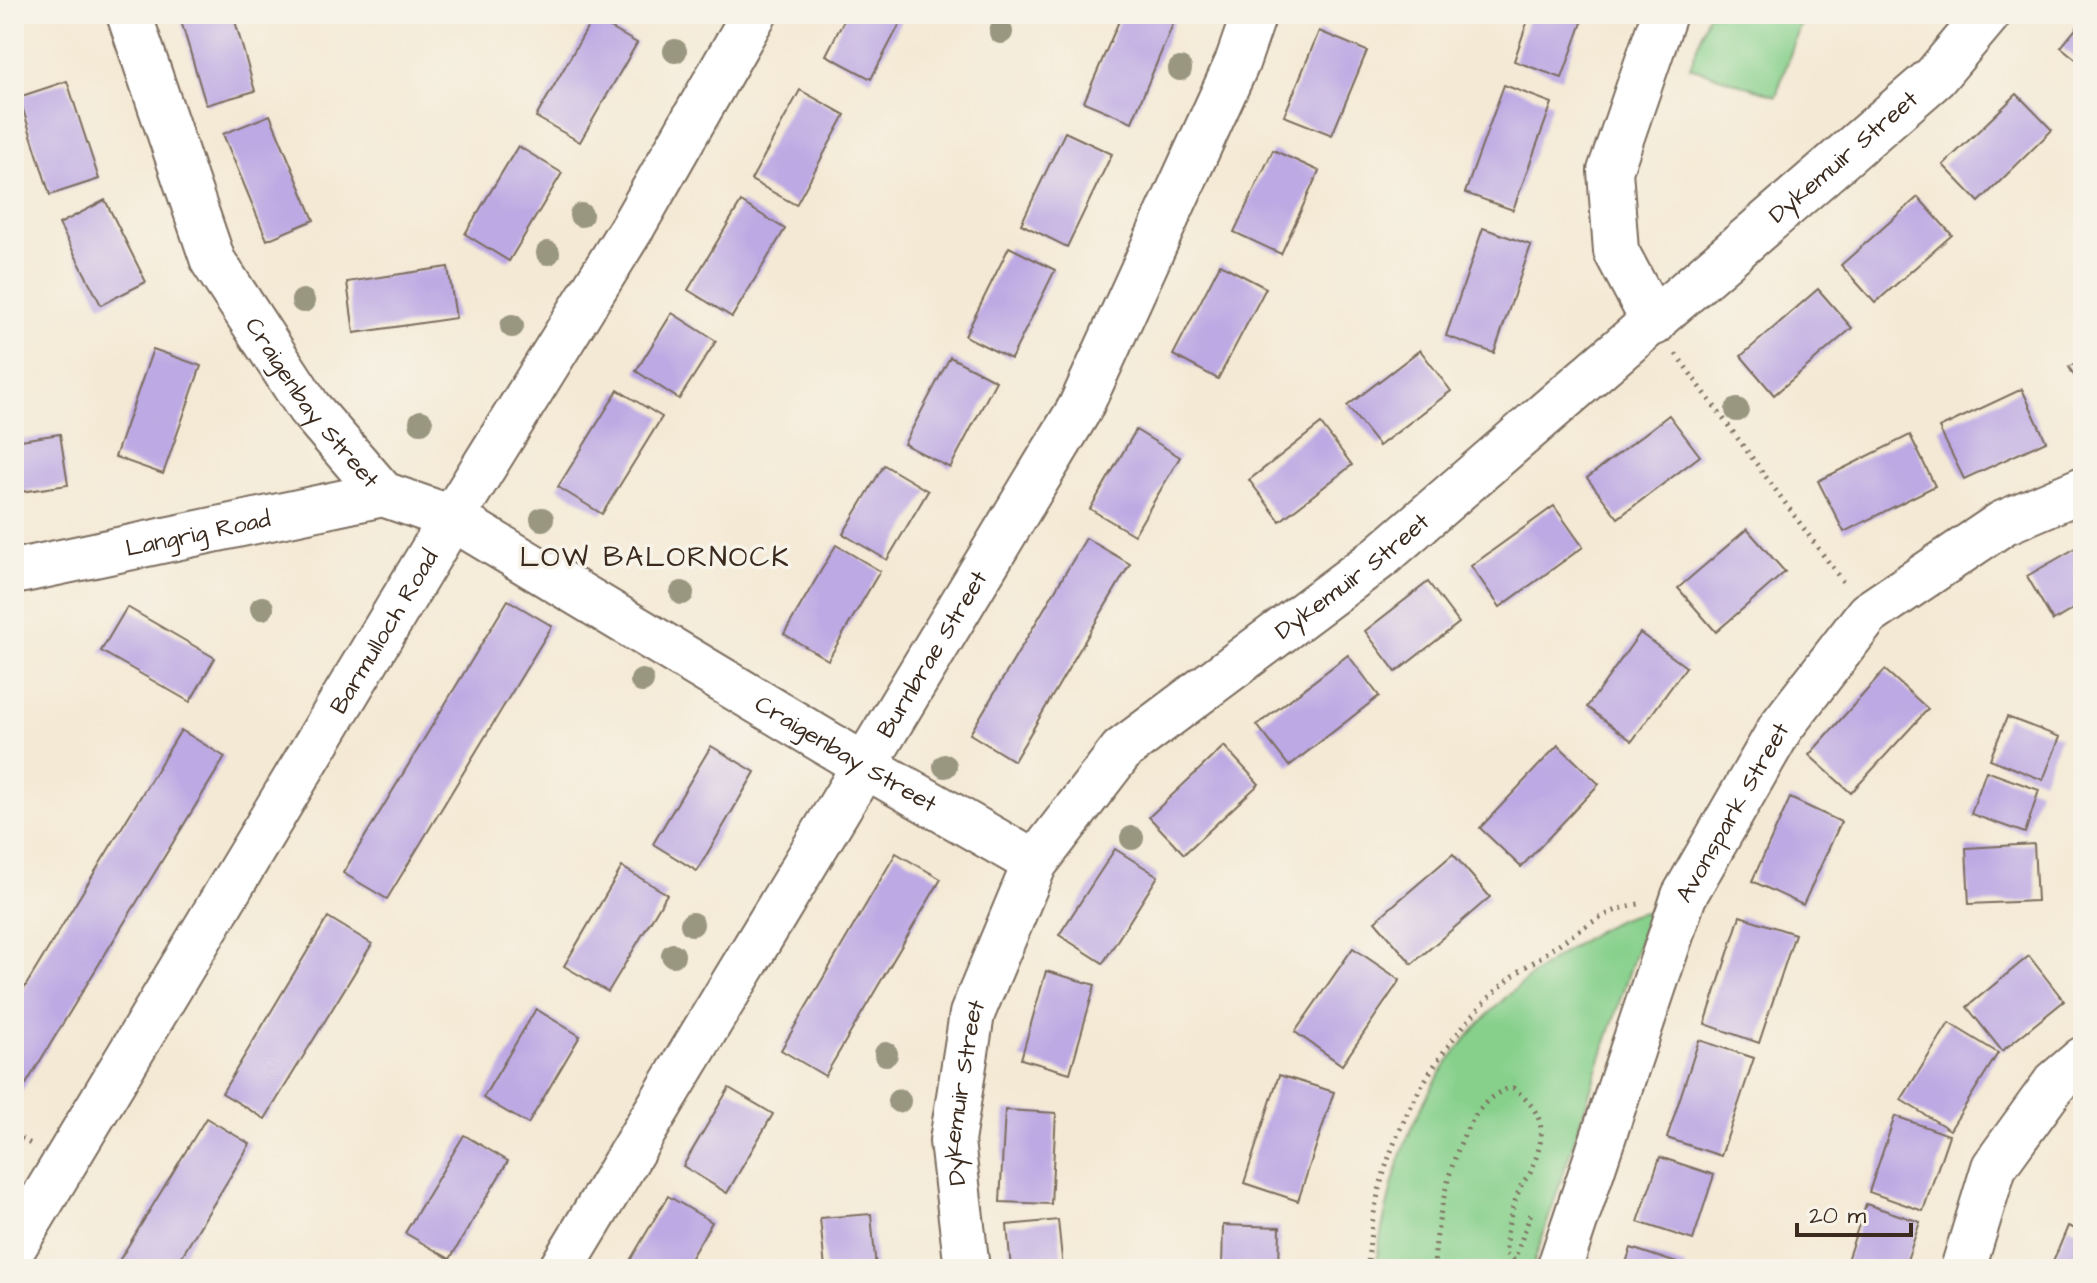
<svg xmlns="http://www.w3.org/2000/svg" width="2097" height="1283" viewBox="0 0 2097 1283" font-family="'Architects Daughter',sans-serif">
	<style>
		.green { fill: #87d08c; stroke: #617d55; stroke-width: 2 }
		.building { fill: #bda9e3 }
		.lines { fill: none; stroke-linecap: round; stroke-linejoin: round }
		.minor-casing { stroke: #7c6d5e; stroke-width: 48 }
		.path { stroke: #7c6d5e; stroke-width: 5; stroke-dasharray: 2 6; stroke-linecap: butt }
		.minor { stroke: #fff; stroke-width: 44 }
		.tree { fill: #99977f }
		.labels { text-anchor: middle; stroke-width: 7; stroke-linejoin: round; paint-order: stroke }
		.street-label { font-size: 24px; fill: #3b2a1e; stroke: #f7f3e8 }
		.quarter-label { font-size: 28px; letter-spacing: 2px; fill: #3b2a1e; stroke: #f7f3e8 }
	</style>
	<rect width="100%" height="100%" fill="#f7f3e8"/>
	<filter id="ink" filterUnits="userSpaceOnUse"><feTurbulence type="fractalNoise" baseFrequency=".0125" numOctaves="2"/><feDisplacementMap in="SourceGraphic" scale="16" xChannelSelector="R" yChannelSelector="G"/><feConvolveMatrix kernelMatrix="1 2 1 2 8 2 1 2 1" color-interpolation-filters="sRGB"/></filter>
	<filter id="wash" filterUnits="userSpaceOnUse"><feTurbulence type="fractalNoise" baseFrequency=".006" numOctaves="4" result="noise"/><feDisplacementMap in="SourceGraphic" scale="32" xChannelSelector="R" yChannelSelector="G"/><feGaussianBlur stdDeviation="1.8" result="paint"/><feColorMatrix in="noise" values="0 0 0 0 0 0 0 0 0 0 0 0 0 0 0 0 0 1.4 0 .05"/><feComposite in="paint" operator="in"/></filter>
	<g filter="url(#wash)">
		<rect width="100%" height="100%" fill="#f4e9d4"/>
		<!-- green -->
		<g class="green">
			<path d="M 1708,14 L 1804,14 L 1776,96 L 1690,67 Z"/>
			<path d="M 1649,911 L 1532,1269 L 1377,1269 C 1377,1246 1383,1225 1388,1203 C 1412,1090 1473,1013 1567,950 C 1594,933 1617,916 1649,911 Z"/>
		</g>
		<g id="blocks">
			<!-- building -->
			<g class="building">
				<path d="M 179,14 L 233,14 L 255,91 L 206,105 Z"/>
				<path d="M 847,14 L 905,14 L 871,79 L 826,55 Z"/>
				<path d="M 1122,14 L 1176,17 L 1132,122 L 1084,102 Z"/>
				<path d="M 1530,14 L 1585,14 L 1562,78 L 1514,61 Z"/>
				<path d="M 593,18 L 637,43 L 580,142 L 536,117 Z"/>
				<path d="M 2083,20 L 2083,65 L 2061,47 Z"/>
				<path d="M 1319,31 L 1367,51 L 1332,135 L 1284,116 Z"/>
				<path d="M 67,81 L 99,179 L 50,195 L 19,97 Z"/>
				<path d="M 1504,85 L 1552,103 L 1513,210 L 1465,193 Z"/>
				<path d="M 800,90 L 845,115 L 796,205 L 751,180 Z"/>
				<path d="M 2017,94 L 2052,130 L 1979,202 L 1943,165 Z"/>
				<path d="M 270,115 L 314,220 L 267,240 L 223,134 Z"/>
				<path d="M 1065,132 L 1112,154 L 1067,247 L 1021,224 Z"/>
				<path d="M 518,146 L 562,173 L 509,261 L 465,234 Z"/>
				<path d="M 1273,150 L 1319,171 L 1281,254 L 1234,232 Z"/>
				<path d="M 1918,197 L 1952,235 L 1875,303 L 1841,265 Z"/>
				<path d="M 105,200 L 146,282 L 101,305 L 59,224 Z"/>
				<path d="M 741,202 L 785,229 L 732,317 L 688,290 Z"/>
				<path d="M 1483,228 L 1531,245 L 1494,353 L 1446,336 Z"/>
				<path d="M 1009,247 L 1055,270 L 1011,359 L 965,336 Z"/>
				<path d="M 1220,264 L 1266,288 L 1218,379 L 1173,355 Z"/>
				<path d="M 448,267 L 456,318 L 354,333 L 347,282 Z"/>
				<path d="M 1818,289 L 1852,328 L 1774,395 L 1741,356 Z"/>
				<path d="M 672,313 L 716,341 L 679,399 L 636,371 Z"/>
				<path d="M 153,349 L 201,366 L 163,474 L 115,457 Z"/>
				<path d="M 1420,350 L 1451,391 L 1379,446 L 1347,406 Z"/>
				<path d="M 950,357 L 996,381 L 950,468 L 904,444 Z"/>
				<path d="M 2083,359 L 2083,390 L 2069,367 Z"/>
				<path d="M 2022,389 L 2046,441 L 1964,479 L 1939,428 Z"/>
				<path d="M 618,390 L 662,417 L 602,514 L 558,487 Z"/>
				<path d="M 1669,415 L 1700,456 L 1618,518 L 1587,478 Z"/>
				<path d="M 1321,424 L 1352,465 L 1280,521 L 1249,480 Z"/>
				<path d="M 1136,430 L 1180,457 L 1134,535 L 1090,509 Z"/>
				<path d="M 60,434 L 68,485 L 14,493 L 14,441 Z"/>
				<path d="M 1910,435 L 1935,486 L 1844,532 L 1818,481 Z"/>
				<path d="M 884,465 L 928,491 L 887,560 L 843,534 Z"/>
				<path d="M 1554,506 L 1583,547 L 1500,607 L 1471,566 Z"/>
				<path d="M 1747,529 L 1785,572 L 1716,632 L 1678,588 Z"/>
				<path d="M 1086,538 L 1130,564 L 1014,761 L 970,734 Z"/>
				<path d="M 2083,544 L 2083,603 L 2053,621 L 2027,576 Z"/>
				<path d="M 836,545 L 880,571 L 828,660 L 784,634 Z"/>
				<path d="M 1428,582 L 1459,623 L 1396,672 L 1365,631 Z"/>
				<path d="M 508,600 L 552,626 L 387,899 L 343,873 Z"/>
				<path d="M 127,607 L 215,658 L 190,702 L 101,651 Z"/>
				<path d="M 1640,633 L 1686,667 L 1632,741 L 1587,707 Z"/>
				<path d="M 1348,655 L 1379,696 L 1289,766 L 1257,725 Z"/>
				<path d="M 1885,670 L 1928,709 L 1851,793 L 1809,755 Z"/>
				<path d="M 2007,717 L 2060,737 L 2043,780 L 1990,759 Z"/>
				<path d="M 181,730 L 225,757 L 17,1099 L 14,1096 L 14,1005 Z"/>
				<path d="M 1558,745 L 1599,784 L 1521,867 L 1480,828 Z"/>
				<path d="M 711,746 L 755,772 L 697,871 L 653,844 Z"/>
				<path d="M 1224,746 L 1259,784 L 1184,854 L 1149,817 Z"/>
				<path d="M 1986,771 L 2039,790 L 2025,833 L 1971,814 Z"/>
				<path d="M 1790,798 L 1841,822 L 1803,905 L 1752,881 Z"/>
				<path d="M 2034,844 L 2037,901 L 1969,904 L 1966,848 Z"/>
				<path d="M 1115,849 L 1158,876 L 1103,963 L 1059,935 Z"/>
				<path d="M 896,853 L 941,879 L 825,1076 L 781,1050 Z"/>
				<path d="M 1453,854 L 1490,897 L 1412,964 L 1375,921 Z"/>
				<path d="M 622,867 L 667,894 L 608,992 L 564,966 Z"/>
				<path d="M 1740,916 L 1795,934 L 1759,1043 L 1705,1024 Z"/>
				<path d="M 328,917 L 372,944 L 265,1119 L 222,1093 Z"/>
				<path d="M 1353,948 L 1400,980 L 1342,1065 L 1295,1032 Z"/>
				<path d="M 2029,956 L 2064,1001 L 2002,1051 L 1967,1007 Z"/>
				<path d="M 1046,971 L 1095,985 L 1070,1073 L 1021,1059 Z"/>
				<path d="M 536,1009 L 580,1036 L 528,1124 L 483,1098 Z"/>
				<path d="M 1949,1023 L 1998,1053 L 1950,1130 L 1901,1100 Z"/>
				<path d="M 1699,1040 L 1754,1058 L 1721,1156 L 1667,1138 Z"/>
				<path d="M 1279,1075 L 1334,1092 L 1298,1201 L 1244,1183 Z"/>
				<path d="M 729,1088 L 773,1114 L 727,1193 L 683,1166 Z"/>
				<path d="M 1005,1110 L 1056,1113 L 1051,1204 L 1000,1202 Z"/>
				<path d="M 1895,1116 L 1949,1135 L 1923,1211 L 1869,1192 Z"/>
				<path d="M 206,1118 L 250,1144 L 174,1269 L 114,1269 Z"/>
				<path d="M 464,1135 L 508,1161 L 450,1259 L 405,1233 Z"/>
				<path d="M 1660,1157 L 1714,1175 L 1693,1240 L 1638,1222 Z"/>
				<path d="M 668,1196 L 712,1222 L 684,1269 L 625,1269 Z"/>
				<path d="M 1866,1204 L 1920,1222 L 1904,1269 L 1844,1269 Z"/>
				<path d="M 871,1214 L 876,1269 L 825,1269 L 820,1218 Z"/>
				<path d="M 1058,1220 L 1063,1269 L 1011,1269 L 1007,1225 Z"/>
				<path d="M 1223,1225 L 1280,1227 L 1279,1269 L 1222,1269 Z"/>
				<path d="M 2068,1226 L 2083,1232 L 2083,1269 L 2050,1269 Z"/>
				<path d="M 1631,1248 L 1686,1266 L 1685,1269 L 1624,1269 Z"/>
			</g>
		</g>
	</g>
	<g filter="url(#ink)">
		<use href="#blocks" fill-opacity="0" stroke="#7c6d5e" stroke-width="2"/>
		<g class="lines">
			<defs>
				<g id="minor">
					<path id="s1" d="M 129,14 L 213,261 L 309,408 L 383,494 L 452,518 L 862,764 L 1035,863"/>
					<path d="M 1654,323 L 1616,251 L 1610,171 L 1664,14"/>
					<path id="s2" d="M 14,572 L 383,494"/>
					<path id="s3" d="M 14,1247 L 452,518 L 633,226 L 754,14"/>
					<path id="s4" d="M 561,1269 L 1080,408 L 1237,63 L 1254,14"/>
					<path id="s5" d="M 967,1269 L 952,1141 L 972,1014 L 1035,863 L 1122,750 L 1380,557 L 1935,77 L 1988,14"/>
					<path id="s6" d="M 1559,1269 L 1684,896 L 1781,727 L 1868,614 L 2003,523 L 2083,489"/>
					<path d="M 1963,1269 L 1994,1167 L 2055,1083 L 2083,1059"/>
				</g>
			</defs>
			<!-- minor casing -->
			<use href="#minor" class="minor-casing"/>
			<!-- path -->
			<g class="path">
				<path d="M 1676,354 L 1843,582"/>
				<path d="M 14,1135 L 31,1144"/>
				<path d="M 1368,1269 C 1371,1159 1427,1052 1508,980 C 1522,968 1539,959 1553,948 C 1580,930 1607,909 1639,904"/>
				<path d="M 1434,1269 C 1435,1223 1457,1095 1513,1088 C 1546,1114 1547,1133 1531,1171 C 1529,1177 1523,1180 1521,1186 C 1512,1206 1505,1232 1506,1254 L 1514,1260"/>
				<path d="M 1511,1269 L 1531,1213"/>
			</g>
			<!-- minor -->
			<use href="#minor" class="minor"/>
		</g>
		<!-- trees -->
		<g class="tree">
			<circle cx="1001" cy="32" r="12"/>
			<circle cx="675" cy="51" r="12"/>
			<circle cx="1180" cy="69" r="12"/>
			<circle cx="581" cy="215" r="12"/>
			<circle cx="548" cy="253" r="12"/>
			<circle cx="303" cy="301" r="12"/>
			<circle cx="512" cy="326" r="12"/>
			<circle cx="1737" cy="410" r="12"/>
			<circle cx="421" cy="422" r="12"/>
			<circle cx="542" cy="519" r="12"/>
			<circle cx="682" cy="593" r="12"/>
			<circle cx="262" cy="608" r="12"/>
			<circle cx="642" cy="681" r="12"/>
			<circle cx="945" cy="766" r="12"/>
			<circle cx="1132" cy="838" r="12"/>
			<circle cx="692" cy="924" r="12"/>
			<circle cx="673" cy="955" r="12"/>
			<circle cx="886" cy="1054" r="12"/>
			<circle cx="899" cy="1101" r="12"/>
		</g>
	</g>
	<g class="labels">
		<!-- street labels -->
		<g class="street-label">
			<text dy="8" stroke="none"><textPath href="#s5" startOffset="1498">Dykemuir Street</textPath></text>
			<text dy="8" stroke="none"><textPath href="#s1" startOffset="434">Craigenbay Street</textPath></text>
			<text dy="8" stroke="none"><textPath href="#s2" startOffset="188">Langrig Road</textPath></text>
			<text dy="8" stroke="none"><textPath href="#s5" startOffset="852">Dykemuir Street</textPath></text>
			<text dy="8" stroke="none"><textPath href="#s3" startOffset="718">Barmulloch Road</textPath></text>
			<text dy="8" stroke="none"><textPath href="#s4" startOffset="718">Burnbrae Street</textPath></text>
			<text dy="8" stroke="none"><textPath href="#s1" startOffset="1082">Craigenbay Street</textPath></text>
			<text dy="8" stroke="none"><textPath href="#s6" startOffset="490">Avonspark Street</textPath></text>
			<text dy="8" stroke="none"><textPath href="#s5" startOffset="178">Dykemuir Street</textPath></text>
		</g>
		<!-- quarter labels -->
		<g class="quarter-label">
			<text x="655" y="566">LOW BALORNOCK</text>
		</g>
	</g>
	<!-- margin -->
	<rect width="2097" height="1283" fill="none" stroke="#f7f3e8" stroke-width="48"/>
	<!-- scale -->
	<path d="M1797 1223v12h114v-12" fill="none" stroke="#3b2a1e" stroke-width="4"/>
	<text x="1809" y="1223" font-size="24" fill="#3b2a1e" stroke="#f7f3e8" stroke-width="6" paint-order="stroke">20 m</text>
</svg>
